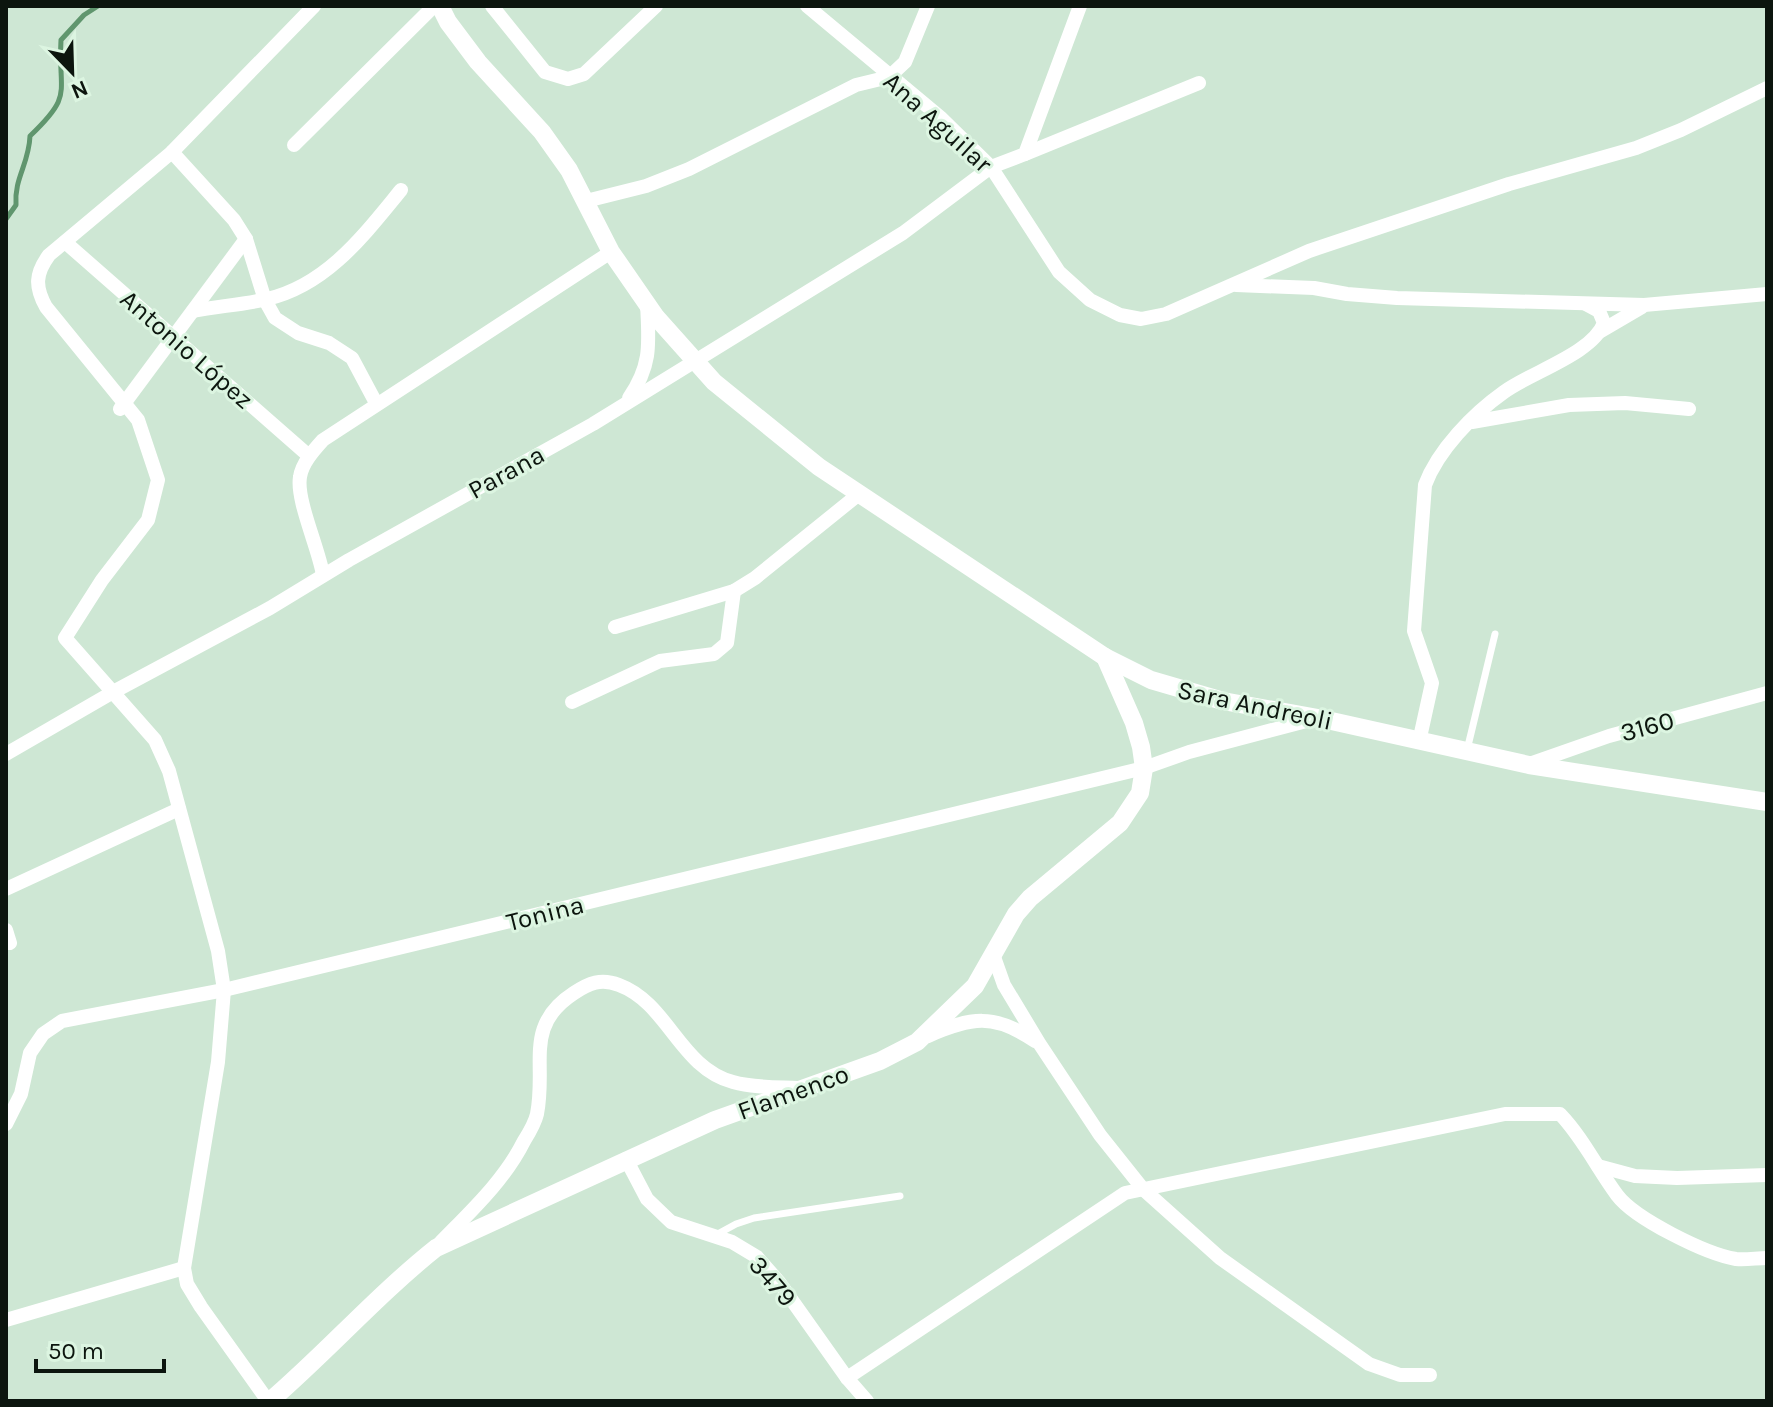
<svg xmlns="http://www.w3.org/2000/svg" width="1773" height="1407" viewBox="0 0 1773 1407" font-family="Karla,sans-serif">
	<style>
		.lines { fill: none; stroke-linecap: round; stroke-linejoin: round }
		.stream { stroke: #60966e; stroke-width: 5 }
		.lane { stroke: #fff; stroke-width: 7 }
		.street { stroke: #fff; stroke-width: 14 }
		.secondary { stroke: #fff; stroke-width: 18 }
		.labels { text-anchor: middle; stroke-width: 6; stroke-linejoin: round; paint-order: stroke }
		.street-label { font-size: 26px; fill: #0c150e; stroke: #dcf5e1 }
	</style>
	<rect width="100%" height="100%" fill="#cee7d4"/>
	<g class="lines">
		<!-- stream -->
		<path class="stream" d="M 6,219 L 16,205 C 14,178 29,164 30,136 C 74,94 58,95 61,40 L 84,15 L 98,6"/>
		<!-- lane -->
		<g class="lane">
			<path d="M 1467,750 L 1495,634"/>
			<path d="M 714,1236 L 736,1224 L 754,1218 L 900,1196"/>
		</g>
		<!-- street -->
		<g class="street">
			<path d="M 492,6 L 545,72 L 568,79 L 584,74 L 656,6"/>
			<path d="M 807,6 L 940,117 L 991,167 L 1059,272 L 1090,300 L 1120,315 L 1141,319 L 1166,314 L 1309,251 L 1509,184 L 1636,148 L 1681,130 L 1767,88"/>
			<path d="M 294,145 L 434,6"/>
			<path d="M 172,152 L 234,220 L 246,239 L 265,300 L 275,318 L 298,333 L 329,343 L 352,358 L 376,403"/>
			<path d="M 1025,154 L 1199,83"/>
			<path d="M 586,201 L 646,186 L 689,169 L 856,85 L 889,77 L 905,62 L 928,6"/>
			<path d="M 65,242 L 309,456"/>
			<path d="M 1236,285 L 1314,288 L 1347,294 L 1397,298 L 1644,305 L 1767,294"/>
			<path d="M 193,311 C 217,306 243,305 267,299 C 327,285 364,235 401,190"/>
			<path d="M 1601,331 L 1642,307"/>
			<path d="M 629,398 C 652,365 649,343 647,304"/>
			<path d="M 120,409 L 246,239"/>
			<path d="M 1472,422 L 1569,405 L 1625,403 L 1689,409"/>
			<path d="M 323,575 C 319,549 296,500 300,477 C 302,463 314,450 323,440 L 611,252"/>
			<path d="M 615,627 L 734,591 L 755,578 L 859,494"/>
			<path d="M 572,702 L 660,661 L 714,654 L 727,643 L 734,591"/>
			<path d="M 1419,742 L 1432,683 L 1414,631 L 1425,485 C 1438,450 1473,414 1504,392 C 1531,372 1592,354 1604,323 L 1599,311 L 1586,304"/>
			<path d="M 6,754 L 115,691 L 270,608 L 349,560 L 593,424 L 903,233 L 991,167 L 1025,154 L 1080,6"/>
			<path d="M 1529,764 L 1609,736 L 1767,693"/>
			<path d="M 6,889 L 179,809"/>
			<path d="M 6,930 L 10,943"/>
			<path d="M 993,954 L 1004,985 L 1039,1043 L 1100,1135 L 1143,1189 L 1220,1258 L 1369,1364 L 1400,1375 L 1430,1375"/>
			<path d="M 928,1036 C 971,1017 994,1013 1035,1041"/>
			<path d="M 6,1124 L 21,1094 L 30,1053 L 43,1034 L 62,1021 L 224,990 L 1144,768 L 1189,752 L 1314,719"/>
			<path d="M 626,1159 L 647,1199 L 671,1222 L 732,1242 L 757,1257 L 779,1282 L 847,1378 L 867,1401"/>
			<path d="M 1598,1166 L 1635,1176 L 1677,1178 L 1767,1175"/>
			<path d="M 439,1244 C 470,1212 504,1181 524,1141 C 529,1133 535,1123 537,1114 C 547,1064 523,1026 574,993 C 589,983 601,978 619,985 C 668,1003 680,1068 733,1082 C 754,1088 778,1087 799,1088"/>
			<path d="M 6,1320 L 184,1268"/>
			<path d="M 847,1378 L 1125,1193 L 1505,1114 L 1560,1114 C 1583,1138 1597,1168 1617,1195 C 1635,1219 1706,1254 1736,1259 C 1746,1260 1757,1258 1767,1258"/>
			<path d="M 268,1401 L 201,1307 L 187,1284 L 184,1268 L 218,1062 L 224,990 L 218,951 L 169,771 L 155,740 L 65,638 L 102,580 L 148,520 L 158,480 L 138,420 L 46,307 C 35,287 35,274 49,255 L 172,152 L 314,6"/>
		</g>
		<!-- secondary -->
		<g class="secondary">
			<path d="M 440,6 L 448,22 L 478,62 L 542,132 L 569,170 L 611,252 L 656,317 L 714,382 L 819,467 L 1105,657 L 1151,680 L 1223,701 L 1318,718 L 1529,765 L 1767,802"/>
			<path d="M 270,1401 C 327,1352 377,1295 436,1248 L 715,1120 L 880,1061 L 917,1042 L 975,986 L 1016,914 L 1030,898 L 1120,823 L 1140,793 L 1144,768 L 1141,747 L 1134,723 L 1105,657"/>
		</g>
	</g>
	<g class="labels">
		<!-- street labels -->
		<g class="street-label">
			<text transform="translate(938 122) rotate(42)" y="9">Ana Aguilar</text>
			<text transform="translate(187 349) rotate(41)" y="9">Antonio López</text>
			<text transform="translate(506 472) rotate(-29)" y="9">Parana</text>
			<text transform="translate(1255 705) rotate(12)" y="9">Sara Andreoli</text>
			<text transform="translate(1647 726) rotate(-15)" y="9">3160</text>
			<text transform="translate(545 913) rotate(-14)" y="9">Tonina</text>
			<text transform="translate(793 1092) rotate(-20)" y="9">Flamenco</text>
			<text transform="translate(773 1281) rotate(49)" y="9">3479</text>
		</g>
	</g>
	<!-- border -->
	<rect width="1773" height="1407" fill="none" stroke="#0c150e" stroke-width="16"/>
	<!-- north arrow -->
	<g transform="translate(72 72) rotate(157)" stroke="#dcf5e1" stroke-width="6" paint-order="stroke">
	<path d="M0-6L14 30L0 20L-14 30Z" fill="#0c150e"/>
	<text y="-12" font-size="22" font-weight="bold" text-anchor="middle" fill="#0c150e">N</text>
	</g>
	<!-- scale -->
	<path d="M36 1359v12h128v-12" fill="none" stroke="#0c150e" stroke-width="4"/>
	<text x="48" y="1359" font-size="24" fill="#0c150e" stroke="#dcf5e1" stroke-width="6" paint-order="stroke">50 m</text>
</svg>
